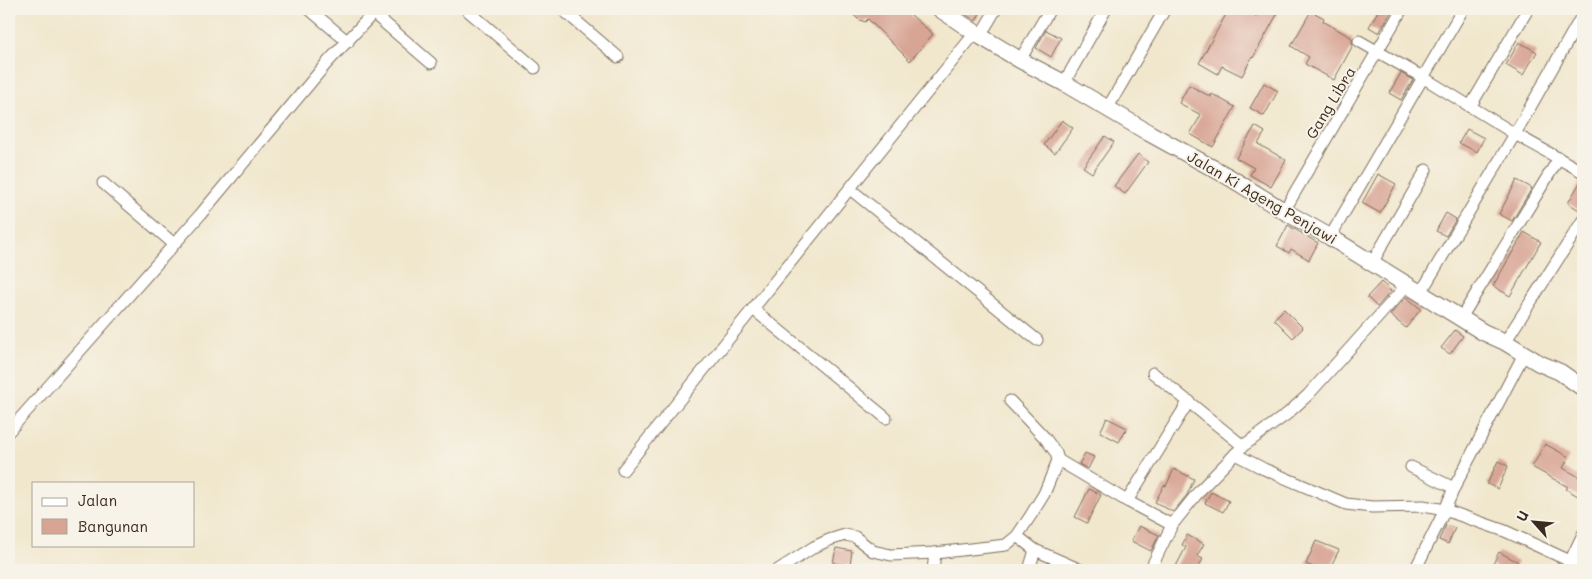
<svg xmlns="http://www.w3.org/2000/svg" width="1592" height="579" viewBox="0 0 1592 579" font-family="Mali,sans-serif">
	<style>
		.building { fill: #d8a595 }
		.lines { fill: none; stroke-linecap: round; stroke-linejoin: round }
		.minor-casing { stroke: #7b6c5b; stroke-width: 13 }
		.secondary-casing { stroke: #7b6c5b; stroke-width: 18 }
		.minor { stroke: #fff; stroke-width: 11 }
		.secondary { stroke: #fff; stroke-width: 16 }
		.labels { text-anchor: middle; stroke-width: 4; stroke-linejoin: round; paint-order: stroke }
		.street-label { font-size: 15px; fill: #3b2a1e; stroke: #f7f3e8 }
	</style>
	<rect width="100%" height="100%" fill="#f7f3e8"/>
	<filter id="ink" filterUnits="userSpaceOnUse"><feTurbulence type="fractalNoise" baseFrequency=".02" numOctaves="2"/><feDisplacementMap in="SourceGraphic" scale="10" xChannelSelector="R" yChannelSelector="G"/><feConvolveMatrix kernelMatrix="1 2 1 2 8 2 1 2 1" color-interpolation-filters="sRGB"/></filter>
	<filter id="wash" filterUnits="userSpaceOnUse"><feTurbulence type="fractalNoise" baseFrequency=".0096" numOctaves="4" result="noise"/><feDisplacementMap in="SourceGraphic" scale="20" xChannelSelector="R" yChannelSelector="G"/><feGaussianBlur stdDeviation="1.12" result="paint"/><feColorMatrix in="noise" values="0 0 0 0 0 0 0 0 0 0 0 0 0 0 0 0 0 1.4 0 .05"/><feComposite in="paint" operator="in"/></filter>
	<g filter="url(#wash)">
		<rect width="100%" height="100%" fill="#f1e7cd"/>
		<g id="blocks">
			<!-- building -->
			<g class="building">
				<path d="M 847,9 L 917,9 L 911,15 L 933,34 L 910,61 L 868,19 L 865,22 L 858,19 Z"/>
				<path d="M 958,9 L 982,9 L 976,21 Z"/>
				<path d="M 1229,9 L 1244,9 L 1256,16 L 1260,9 L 1280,9 L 1253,58 L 1252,57 L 1242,76 L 1222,66 L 1218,74 L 1199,63 Z"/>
				<path d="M 1379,9 L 1393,9 L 1379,33 L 1369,27 Z"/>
				<path d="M 1311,11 L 1324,18 L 1323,21 L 1352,38 L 1352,42 L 1353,45 L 1334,80 L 1305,64 L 1309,57 L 1291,46 Z"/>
				<path d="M 1046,30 L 1061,38 L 1051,57 L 1036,48 Z"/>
				<path d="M 1519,42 L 1537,52 L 1523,75 L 1506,65 Z"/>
				<path d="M 1401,73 L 1413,80 L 1401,100 L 1389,93 Z"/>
				<path d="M 1264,83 L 1278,91 L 1264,116 L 1250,108 Z"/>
				<path d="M 1189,85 L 1211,97 L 1212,94 L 1235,107 L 1213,147 L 1190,134 L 1201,115 L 1179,103 Z"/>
				<path d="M 1062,120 L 1073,128 L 1055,153 L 1044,145 Z"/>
				<path d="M 1255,126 L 1265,132 L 1258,144 L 1286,160 L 1271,187 L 1250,175 L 1254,168 L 1236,158 Z"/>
				<path d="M 1467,129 L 1484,138 L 1477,152 L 1459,143 Z"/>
				<path d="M 1105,136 L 1114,142 L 1092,173 L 1083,167 Z"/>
				<path d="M 1138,154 L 1148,162 L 1125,194 L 1114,186 Z"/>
				<path d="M 1378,174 L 1396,184 L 1380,213 L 1362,203 Z"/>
				<path d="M 1582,179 L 1583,179 L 1583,202 L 1579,210 L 1568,203 Z"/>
				<path d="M 1517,180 L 1532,188 L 1512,221 L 1499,214 Z"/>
				<path d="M 1446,213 L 1456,219 L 1446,236 L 1436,231 Z"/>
				<path d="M 1288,225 L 1318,243 L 1309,260 L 1291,249 L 1289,253 L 1277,246 Z"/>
				<path d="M 1524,232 L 1541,242 L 1510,296 L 1493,286 Z"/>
				<path d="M 1381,282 L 1391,291 L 1377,307 L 1367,297 Z"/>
				<path d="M 1406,297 L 1421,309 L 1406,328 L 1390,315 Z"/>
				<path d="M 1284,309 L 1303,328 L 1293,338 L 1274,319 Z"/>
				<path d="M 1455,330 L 1463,336 L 1450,354 L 1441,348 Z"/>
				<path d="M 1107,418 L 1127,428 L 1119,442 L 1100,432 Z"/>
				<path d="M 1545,444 L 1569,457 L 1563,468 L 1583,479 L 1583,499 L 1566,489 L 1568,487 L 1532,467 Z"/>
				<path d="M 1085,453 L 1094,457 L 1088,469 L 1079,464 Z"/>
				<path d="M 1498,461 L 1508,466 L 1498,489 L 1487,484 Z"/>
				<path d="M 1174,469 L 1194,479 L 1187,495 L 1173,512 L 1155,502 L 1164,485 L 1166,486 Z"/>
				<path d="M 1089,489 L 1101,495 L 1087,523 L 1075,517 Z"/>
				<path d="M 1211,492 L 1229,501 L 1223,512 L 1205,503 Z"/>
				<path d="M 1446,525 L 1455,528 L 1448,544 L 1439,540 Z"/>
				<path d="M 1139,526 L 1159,535 L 1151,551 L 1131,541 Z"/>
				<path d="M 1187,535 L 1204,544 L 1197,556 L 1203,559 L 1197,570 L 1174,570 L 1186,547 L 1182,545 Z"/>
				<path d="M 1316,541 L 1339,550 L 1329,570 L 1320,570 L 1306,564 Z"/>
				<path d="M 836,548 L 852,551 L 850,565 L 833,563 Z"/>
				<path d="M 1499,552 L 1518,562 L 1514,570 L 1501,570 L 1492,566 Z"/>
			</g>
		</g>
	</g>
	<g filter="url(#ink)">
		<use href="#blocks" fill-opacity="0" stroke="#7b6c5b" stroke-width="1"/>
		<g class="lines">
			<defs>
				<g id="minor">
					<path d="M 309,9 L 348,42"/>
					<path d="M 466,9 L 535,68"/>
					<path d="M 562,9 L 618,57"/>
					<path d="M 373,13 L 431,63"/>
					<path d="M 980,36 L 996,9"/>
					<path d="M 1359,41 L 1424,78 L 1515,134 L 1583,172"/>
					<path d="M 1020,60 L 1050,9"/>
					<path d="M 1064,83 L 1106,9"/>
					<path d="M 1470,107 L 1528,9"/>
					<path d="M 1107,109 L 1165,9"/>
					<path d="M 103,183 L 174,244"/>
					<path d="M 850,189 L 1037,340"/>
					<path d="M 1284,211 L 1402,9"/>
					<path d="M 1330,237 L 1463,9"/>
					<path d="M 1372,263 L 1426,170"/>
					<path d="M 1420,294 L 1515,134 L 1583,14"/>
					<path d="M 753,309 L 886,418"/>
					<path d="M 1461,318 L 1559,158"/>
					<path d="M 1505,342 L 1583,220"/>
					<path d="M 1153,373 L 1243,446"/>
					<path d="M 9,431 L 200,215 L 326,64 L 377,9"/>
					<path d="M 1235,454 L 1264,469 L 1346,504 L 1372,507 L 1423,506 L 1445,510 L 1505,531 L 1583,567"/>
					<path d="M 1058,460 L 1127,501 L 1172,525"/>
					<path d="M 1411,467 L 1454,488"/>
					<path d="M 623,470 L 975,33"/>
					<path d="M 1127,501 L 1189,401"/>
					<path d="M 1017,536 L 1035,550 L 1029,570"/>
					<path d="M 1035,550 L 1081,570"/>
					<path d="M 778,570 L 814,547 L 829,540 L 845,535 L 855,537 L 873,551 L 891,555 L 935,553 L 1006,545 L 1017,536 L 1031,515 L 1044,494 L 1058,460 L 1056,453 L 1045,438 L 1010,401"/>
					<path d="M 933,570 L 935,553"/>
					<path d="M 1150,570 L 1172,525 L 1200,490 L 1243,446 L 1287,414 L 1308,395 L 1406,286"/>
					<path d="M 1415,570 L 1445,510 L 1454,488 L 1524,354"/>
					<path d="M 1566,570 L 1583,534"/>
				</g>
				<path id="secondary" d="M 940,9 L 980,36 L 1020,60 L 1064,83 L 1149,133 L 1229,177 L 1284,211 L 1330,237 L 1483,332 L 1505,342 L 1539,363 L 1560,372 L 1583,388"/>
			</defs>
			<!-- minor casing -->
			<use href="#minor" class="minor-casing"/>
			<!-- secondary casing -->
			<use href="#secondary" class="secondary-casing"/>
			<!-- minor -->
			<use href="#minor" class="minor"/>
			<!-- secondary -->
			<use href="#secondary" class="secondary"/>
		</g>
	</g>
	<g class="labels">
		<!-- street labels -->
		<g class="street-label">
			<text transform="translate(1331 103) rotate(-59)" y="5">Gang Libra</text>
			<text transform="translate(1262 198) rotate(30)" y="5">Jalan Ki Ageng Penjawi</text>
		</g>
	</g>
	<!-- margin -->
	<rect width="1592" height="579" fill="none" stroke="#f7f3e8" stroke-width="30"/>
	<!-- legend -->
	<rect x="32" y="482" width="162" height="65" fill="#f7f3e8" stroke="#aca397"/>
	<rect x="42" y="498" width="25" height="8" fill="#ffffff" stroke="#aca397"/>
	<text x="78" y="506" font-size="15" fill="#3b2a1e">Jalan</text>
	<rect x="42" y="519" width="25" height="15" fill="#d8a595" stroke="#aca397"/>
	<text x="78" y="532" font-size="15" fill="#3b2a1e">Bangunan</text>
	<!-- north arrow -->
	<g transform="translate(1534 522) rotate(297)" stroke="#f7f3e8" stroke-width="4" paint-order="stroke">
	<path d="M0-4L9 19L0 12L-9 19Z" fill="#3b2a1e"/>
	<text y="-8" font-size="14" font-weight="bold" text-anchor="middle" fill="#3b2a1e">U</text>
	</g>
</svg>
